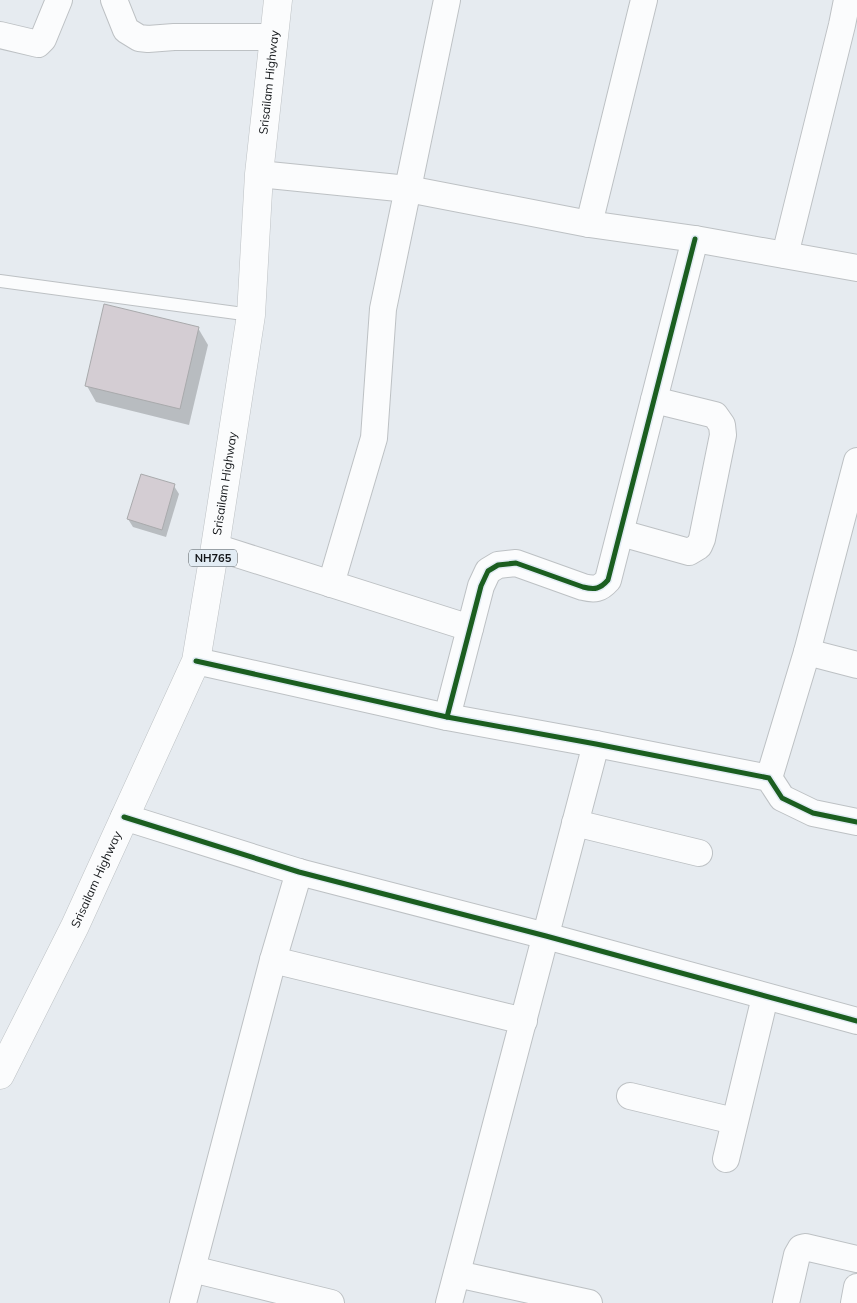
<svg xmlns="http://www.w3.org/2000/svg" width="857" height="1303" viewBox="0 0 857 1303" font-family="Mulish,sans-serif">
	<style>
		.shadow { fill: #0003 }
		.building { fill: #d4cdd3; stroke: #a9aaac }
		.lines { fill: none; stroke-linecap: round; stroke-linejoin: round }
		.service-casing { stroke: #bdc1c4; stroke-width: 14 }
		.minor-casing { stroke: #bdc1c4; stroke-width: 28 }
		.trunk-casing { stroke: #bdc1c4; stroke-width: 29 }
		.service { stroke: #fbfcfd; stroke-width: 12 }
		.minor { stroke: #fbfcfd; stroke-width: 26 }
		.trunk { stroke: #fbfcfd; stroke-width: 28 }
		.cycleway-casing { stroke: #e2ecf4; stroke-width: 8 }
		.cycleway { stroke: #1b5e20; stroke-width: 5 }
		.labels { text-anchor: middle; stroke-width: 5; stroke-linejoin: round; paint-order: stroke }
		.shield { fill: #e2ecf4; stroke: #50565a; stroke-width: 1 }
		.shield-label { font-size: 11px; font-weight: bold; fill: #121518 }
		.street-label { font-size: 12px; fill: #121518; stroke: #e2ecf4 }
	</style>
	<rect width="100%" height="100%" fill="#e6ebf0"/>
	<!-- shadow -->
	<g class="shadow">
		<path d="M 198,328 L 208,345 L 189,425 L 96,402 L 87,386 Z"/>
		<path d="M 174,486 L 179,494 L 166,537 L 133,527 L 128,519 Z"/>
	</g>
	<!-- building -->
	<g class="building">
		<path d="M 104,304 L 199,327 L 180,409 L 85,386 Z"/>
		<path d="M 141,474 L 175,484 L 162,530 L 127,519 Z"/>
	</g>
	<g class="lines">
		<defs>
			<path id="service" d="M 0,281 L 251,315"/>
			<g id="minor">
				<path d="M 114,0 L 126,30 L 139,38 L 148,39 L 174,37 L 274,37"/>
				<path d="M 0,35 L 38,44 L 43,39 L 59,0"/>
				<path d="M 259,174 L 408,189 L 589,224 L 695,239 L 857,268"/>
				<path d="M 589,224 L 644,0"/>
				<path d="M 785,255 L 842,25 L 847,0"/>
				<path d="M 621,533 L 689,552 L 699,546 L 702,539 L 723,435 L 722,425 L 715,415 L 654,400"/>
				<path d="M 215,547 L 470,628"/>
				<path d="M 331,584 L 374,438 L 383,309 L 447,0"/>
				<path d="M 807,652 L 857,461"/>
				<path d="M 196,661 L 447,717 L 596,744 L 769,778 L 782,798 L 813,813 L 857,822"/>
				<path d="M 447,717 L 481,586 L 488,571 L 498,565 L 516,563 L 583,587 C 595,590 600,589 608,580 L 695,239"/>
				<path d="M 769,778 L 807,652 L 857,665"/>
				<path d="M 124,817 L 299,872 L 546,936 L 857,1021"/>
				<path d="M 575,823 L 699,853"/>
				<path d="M 273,960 L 524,1021"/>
				<path d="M 630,1096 L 734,1121"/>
				<path d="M 726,1159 L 765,997"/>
				<path d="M 192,1269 L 331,1303"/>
				<path d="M 457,1274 L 589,1303"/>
				<path d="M 183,1303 L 273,960 L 299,872"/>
				<path d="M 449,1303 L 596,744"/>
				<path d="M 786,1303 L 797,1255 L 801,1248 L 805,1247 L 857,1259"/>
				<path d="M 854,1303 L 857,1287"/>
			</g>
			<g id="trunk">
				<path id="s1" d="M 0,1075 L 75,926 L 196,661 L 215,547 L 251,315 L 259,174 L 278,0"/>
			</g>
		</defs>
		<!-- service casing -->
		<use href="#service" class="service-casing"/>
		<!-- minor casing -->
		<use href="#minor" class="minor-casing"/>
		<!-- trunk casing -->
		<use href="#trunk" class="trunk-casing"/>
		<!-- service -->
		<use href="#service" class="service"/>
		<!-- minor -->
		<use href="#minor" class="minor"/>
		<!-- trunk -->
		<use href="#trunk" class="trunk"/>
		<defs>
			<g id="cycleway">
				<path d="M 196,661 L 447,717 L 596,744 L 769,778 L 782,798 L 813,813 L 857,822"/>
				<path d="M 447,717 L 481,586 L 488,571 L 498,565 L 516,563 L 583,587 C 595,590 600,589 608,580 L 695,239"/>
				<path d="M 124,817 L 299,872 L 546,936 L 857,1021"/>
			</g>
		</defs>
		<!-- cycleway casing -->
		<use href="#cycleway" class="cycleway-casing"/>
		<!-- cycleway -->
		<use href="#cycleway" class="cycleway"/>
	</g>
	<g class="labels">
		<!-- shield labels -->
		<rect class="shield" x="189" y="549.5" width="48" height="17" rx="4"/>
		<g class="shield-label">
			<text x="213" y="562">NH765</text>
		</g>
		<!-- street labels -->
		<g class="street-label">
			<text dy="4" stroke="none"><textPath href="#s1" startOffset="1042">Srisailam Highway</textPath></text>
			<text dy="4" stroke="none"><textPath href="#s1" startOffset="638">Srisailam Highway</textPath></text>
			<text dy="4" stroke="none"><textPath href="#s1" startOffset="218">Srisailam Highway</textPath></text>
		</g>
	</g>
</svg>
